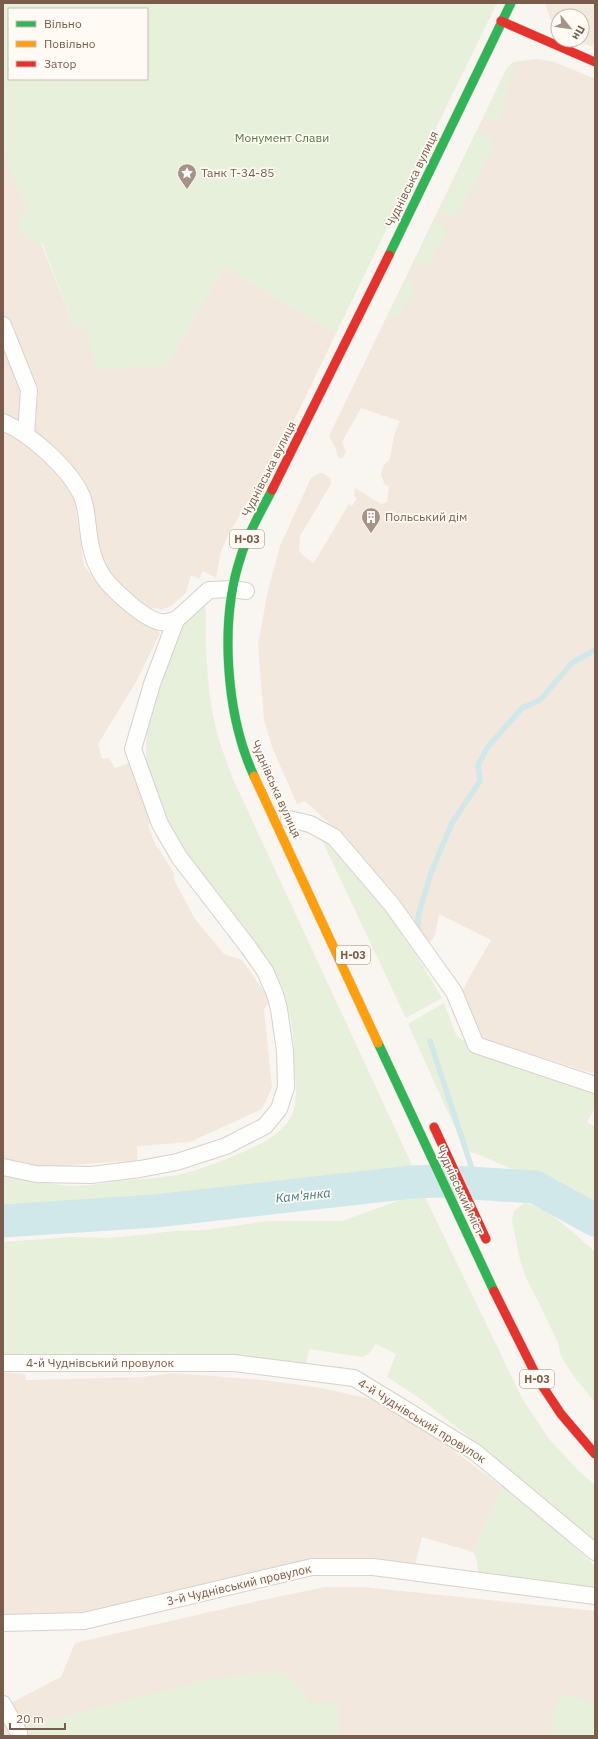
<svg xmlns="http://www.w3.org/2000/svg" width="598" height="1739" viewBox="0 0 598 1739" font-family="'IBM Plex Sans',sans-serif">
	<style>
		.residential { fill: #f2e8de }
		.green { fill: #e7f0db; fill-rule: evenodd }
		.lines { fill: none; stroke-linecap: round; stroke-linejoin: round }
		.stream { stroke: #d0e8ea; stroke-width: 5.5 }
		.river { stroke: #d0e8ea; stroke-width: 33 }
		.street-casing { stroke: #d7d1cb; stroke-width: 18 }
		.fast-casing { stroke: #d9d2cb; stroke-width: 10 }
		.slow-casing { stroke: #d9d2cb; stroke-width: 10 }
		.jam-casing { stroke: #d9d2cb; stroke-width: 10 }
		.street { stroke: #fefefd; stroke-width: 16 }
		.fast { stroke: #30b455; stroke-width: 9 }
		.slow { stroke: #ff9f0a; stroke-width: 9 }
		.jam { stroke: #e5322d; stroke-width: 9 }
		.labels { text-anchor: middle; stroke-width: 3.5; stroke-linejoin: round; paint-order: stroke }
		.shield { fill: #fffaf3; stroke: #a28b7f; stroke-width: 1 }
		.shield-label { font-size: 11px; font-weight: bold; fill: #7a5c4d }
		.park-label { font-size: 12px; fill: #537a41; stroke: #fffaf3 }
		.poi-label { font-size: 12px; fill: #7a5c4d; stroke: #fffaf3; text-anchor: start }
		.street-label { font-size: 12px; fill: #7a5c4d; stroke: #fffaf3 }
		.water-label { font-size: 13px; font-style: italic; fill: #437c86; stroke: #fffaf3 }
	</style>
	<rect width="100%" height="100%" fill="#f9f5f0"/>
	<!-- residential -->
	<g class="residential">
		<path d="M 545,3 L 595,3 L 595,48 L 576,40 L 582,40 L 582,16 L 558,16 L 558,28 L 551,20 Z"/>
		<path d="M 537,59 L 555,62 L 595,79 L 595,1074 L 477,1037 L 462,992 L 469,978 L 491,940 L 439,914 L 435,935 L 432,940 L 427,943 L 326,820 L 305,801 L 297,804 L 272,747 L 264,720 L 258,645 L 268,590 L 280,546 L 311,478 L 319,473 L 323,473 L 330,478 L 331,484 L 300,536 L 299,550 L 302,555 L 314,563 L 349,504 L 352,506 L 357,498 L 354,496 L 355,488 L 381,504 L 387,502 L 389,486 L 385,485 L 381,475 L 383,466 L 390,459 L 394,435 L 400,421 L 361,408 L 342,442 L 346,452 L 342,459 L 338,457 L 335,447 L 329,436 L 507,68 L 513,62 Z"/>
		<path d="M 3,149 L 75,328 L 85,325 L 166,367 L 224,266 L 336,333 L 290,429 L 227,537 L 221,551 L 216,578 L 203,571 L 199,579 L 191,575 L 186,593 L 171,606 L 163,609 L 149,608 L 127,594 L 109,572 L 103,561 L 95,531 L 89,501 L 8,416 L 3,414 Z"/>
		<path d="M 3,429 L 28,445 L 58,472 L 74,496 L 84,566 L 106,592 L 160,633 L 136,682 L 98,744 L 102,759 L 109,758 L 115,768 L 129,763 L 153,822 L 148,825 L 156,846 L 159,849 L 174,873 L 174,880 L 195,919 L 224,954 L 242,960 L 266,994 L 268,1004 L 264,1009 L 272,1088 L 262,1109 L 190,1142 L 137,1146 L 137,1160 L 47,1167 L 3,1160 Z"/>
		<path d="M 3,1372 L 25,1374 L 26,1380 L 142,1377 L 174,1373 L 263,1380 L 322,1388 L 375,1400 L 407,1415 L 502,1487 L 473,1552 L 422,1537 L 415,1566 L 365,1562 L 79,1617 L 3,1626 Z"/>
		<path d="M 325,1587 L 363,1587 L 595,1611 L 595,1736 L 3,1736 L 3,1707 L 61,1677 L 75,1643 L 262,1600 Z"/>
	</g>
	<!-- green -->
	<g class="green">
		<path d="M 3,3 L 497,3 L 336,333 L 224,266 L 166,367 L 95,368 L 85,325 L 75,328 L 42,243 C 32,243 15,234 18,222 C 19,217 23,213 25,208 L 3,149 ZM 9,9 L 147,9 L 147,79 L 9,79 Z"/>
		<path d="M 510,67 L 514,67 L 499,121 L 483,118 L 507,68 Z"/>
		<path d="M 477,130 L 491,137 L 494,147 L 470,194 L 455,218 L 439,211 Z"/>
		<path d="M 434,220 L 445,227 L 446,234 L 431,261 C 425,265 421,265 414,262 Z"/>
		<path d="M 407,278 L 413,281 L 415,288 L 400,315 L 394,319 L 387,318 Z"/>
		<path d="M 200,605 L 204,606 L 206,611 C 205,641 207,685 213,715 C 217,737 225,758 233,779 L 412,1165 L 375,1178 L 318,1177 L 295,1190 L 288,1191 L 266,1187 L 257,1190 L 245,1200 L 231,1202 L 204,1199 L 196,1195 L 167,1201 L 154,1206 L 91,1202 L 65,1204 L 3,1204 L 3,1173 C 25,1178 49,1185 72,1186 C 88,1186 105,1183 120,1181 C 139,1179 158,1178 177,1175 C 195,1171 214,1164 231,1157 C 252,1148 285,1136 293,1112 C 298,1097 295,1080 294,1064 C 293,1049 294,1032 290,1016 C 280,963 237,921 205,880 C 182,851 163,816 151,780 C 139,742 151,714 162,678 C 169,655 180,620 200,605 Z"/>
		<path d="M 325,838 C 370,886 409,941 442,998 L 406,1018 L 322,840 Z"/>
		<path d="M 444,1003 L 456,1035 L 467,1043 L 595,1091 L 595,1108 L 587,1122 L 595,1127 L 595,1219 L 574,1202 L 531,1177 L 475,1153 L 466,1152 L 408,1024 Z"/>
		<path d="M 424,1195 L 522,1398 L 549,1439 L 580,1472 L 595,1485 L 595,1552 L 482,1447 L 418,1397 L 387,1377 L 396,1354 L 376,1344 L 369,1353 L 363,1357 L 309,1349 L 306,1364 L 3,1358 L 3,1242 L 71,1237 L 111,1238 L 175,1231 L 206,1230 L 268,1221 L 342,1221 L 400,1200 Z"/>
		<path d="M 524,1203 C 548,1207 577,1236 595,1252 L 595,1402 L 575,1378 L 561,1356 L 558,1343 L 540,1305 L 526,1278 L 520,1260 L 512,1221 L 514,1211 Z"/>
		<path d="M 506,1484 L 595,1566 L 595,1589 L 480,1576 C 476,1568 479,1560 473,1552 L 502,1487 Z"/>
		<path d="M 277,1671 L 291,1677 L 310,1703 L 338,1702 L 339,1736 L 30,1736 L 26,1726 L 209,1679 Z"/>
		<path d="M 563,1693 L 595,1704 L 595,1736 L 551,1736 L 555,1700 Z"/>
	</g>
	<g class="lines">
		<!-- stream -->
		<g class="stream">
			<path d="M 418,932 L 418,916 L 431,873 L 452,823 L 480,781 L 478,765 L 487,748 L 522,708 L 540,700 L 572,663 L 595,650"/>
			<path d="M 430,1041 L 477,1184"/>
		</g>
		<!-- river -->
		<path class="river" d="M 3,1221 L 155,1211 L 412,1182 L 438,1181 L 535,1187 L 595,1220"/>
		<defs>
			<g id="street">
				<path d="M 3,325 L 29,390 L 26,435"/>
				<path d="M 3,422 C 31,434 69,468 82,496 C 88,511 87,531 91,547 C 93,558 98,569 104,578 C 114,591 145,620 161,622 C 166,623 172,620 176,620"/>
				<path d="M 289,819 L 310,824 L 334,837 L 392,905 L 454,992 L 476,1045 L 595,1085"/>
				<path d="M 3,1167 L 36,1174 L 91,1175 L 140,1169 L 177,1162 L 226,1146 L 265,1126 L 279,1109 L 286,1087 L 285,1051 L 279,1009 L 275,994 L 265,971 L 249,948 L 179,857 L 160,824 L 133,749 L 152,684 L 176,620 L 209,590 L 232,589 L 246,591"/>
				<path d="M 3,1363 L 234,1363 L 354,1378 L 475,1452 L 595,1552"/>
				<path d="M 3,1623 L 84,1621 L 312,1567 L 373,1567 L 595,1596"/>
				<path d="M 3,1704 L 19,1733"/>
			</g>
			<g id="fast">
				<path d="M 389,255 L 511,3"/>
				<path d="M 254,776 C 226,715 219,621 241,556 C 248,533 261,512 272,490"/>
				<path d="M 378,1043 L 494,1291"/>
			</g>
			<path id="slow" d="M 254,776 L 378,1043"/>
			<g id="jam">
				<path d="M 501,21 L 595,62"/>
				<path d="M 272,490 L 389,255"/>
				<path d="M 434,1127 L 486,1239"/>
				<path d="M 494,1291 L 539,1381 L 561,1414 L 595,1454"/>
			</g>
		</defs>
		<!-- street casing -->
		<use href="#street" class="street-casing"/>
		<!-- fast casing -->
		<use href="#fast" class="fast-casing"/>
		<!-- slow casing -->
		<use href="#slow" class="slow-casing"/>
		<!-- jam casing -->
		<use href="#jam" class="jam-casing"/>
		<!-- street -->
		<use href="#street" class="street"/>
		<!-- fast -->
		<use href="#fast" class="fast"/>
		<!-- slow -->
		<use href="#slow" class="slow"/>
		<!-- jam -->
		<use href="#jam" class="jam"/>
	</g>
	<!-- icons -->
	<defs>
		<symbol id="sight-pin" viewBox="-11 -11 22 30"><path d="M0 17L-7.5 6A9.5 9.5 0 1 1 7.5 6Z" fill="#a69286" stroke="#fffaf3"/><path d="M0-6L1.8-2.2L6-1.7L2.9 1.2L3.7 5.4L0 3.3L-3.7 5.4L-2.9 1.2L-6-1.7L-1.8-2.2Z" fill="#fff"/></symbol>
		<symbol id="building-pin" viewBox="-11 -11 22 30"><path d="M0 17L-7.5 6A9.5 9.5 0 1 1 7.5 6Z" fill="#a69286" stroke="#fffaf3"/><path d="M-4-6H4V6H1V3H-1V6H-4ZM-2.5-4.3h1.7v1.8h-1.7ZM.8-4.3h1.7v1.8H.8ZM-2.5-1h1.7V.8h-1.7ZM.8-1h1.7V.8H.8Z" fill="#fff"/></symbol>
	</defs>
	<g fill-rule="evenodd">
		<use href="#sight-pin" x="176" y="162" width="22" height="30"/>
		<use href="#building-pin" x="360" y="506" width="22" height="30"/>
	</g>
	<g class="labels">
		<!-- shield labels -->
		<g class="shield">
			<rect x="230" y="530" width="34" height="18" rx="3"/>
			<rect x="336" y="946" width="34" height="18" rx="3"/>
			<rect x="520" y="1370" width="34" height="18" rx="3"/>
		</g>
		<g class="shield-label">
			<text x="247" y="543">Н-03</text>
			<text x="353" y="959">Н-03</text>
			<text x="537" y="1383">Н-03</text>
		</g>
		<!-- park labels -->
		<g class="park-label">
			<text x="282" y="142">Монумент Слави</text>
		</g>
		<!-- poi labels -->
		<g class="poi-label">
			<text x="201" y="177">Танк Т-34-85</text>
			<text x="385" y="521">Польський дім</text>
		</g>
		<!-- street labels -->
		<g class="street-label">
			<text transform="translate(412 179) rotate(-64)" y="4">Чуднівська вулиця</text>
			<text transform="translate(269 469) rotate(-63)" y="4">Чуднівська вулиця</text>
			<text transform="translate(276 789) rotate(66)" y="4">Чуднівська вулиця</text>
			<text transform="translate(460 1190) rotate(65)" y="4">Чуднівський міст</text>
			<text x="100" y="1367">4-й Чуднівський провулок</text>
			<text transform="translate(422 1421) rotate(32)" y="4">4-й Чуднівський провулок</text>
			<text transform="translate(239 1585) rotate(-13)" y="4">3-й Чуднівський провулок</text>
		</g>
		<!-- water labels -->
		<g class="water-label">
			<text transform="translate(303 1195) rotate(-6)" y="5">Кам'янка</text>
		</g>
	</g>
	<!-- border -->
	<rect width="598" height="1739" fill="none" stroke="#7a5c4d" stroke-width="8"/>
	<!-- legend -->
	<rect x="8" y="8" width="140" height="72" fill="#fffaf3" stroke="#cabbb1"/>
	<rect x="16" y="21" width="20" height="6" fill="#30b455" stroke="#cabbb1"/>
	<text x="44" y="28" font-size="12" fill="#7a5c4d">Вільно</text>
	<rect x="16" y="41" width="20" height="6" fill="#ff9f0a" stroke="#cabbb1"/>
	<text x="44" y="48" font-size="12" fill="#7a5c4d">Повільно</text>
	<rect x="16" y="61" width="20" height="6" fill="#e5322d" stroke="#cabbb1"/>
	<text x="44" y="68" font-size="12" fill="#7a5c4d">Затор</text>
	<!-- north arrow -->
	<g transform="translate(570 28) rotate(119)"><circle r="19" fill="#fffaf3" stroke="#cabbb1"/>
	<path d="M0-3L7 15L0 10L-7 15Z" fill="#a69286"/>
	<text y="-6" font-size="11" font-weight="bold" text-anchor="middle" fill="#7a5c4d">Пн</text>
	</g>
	<!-- scale -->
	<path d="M10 1723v6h55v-6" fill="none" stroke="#7a5c4d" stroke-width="2"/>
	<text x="16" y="1723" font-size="12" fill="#7a5c4d" stroke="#fffaf3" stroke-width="3" paint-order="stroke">20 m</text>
</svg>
